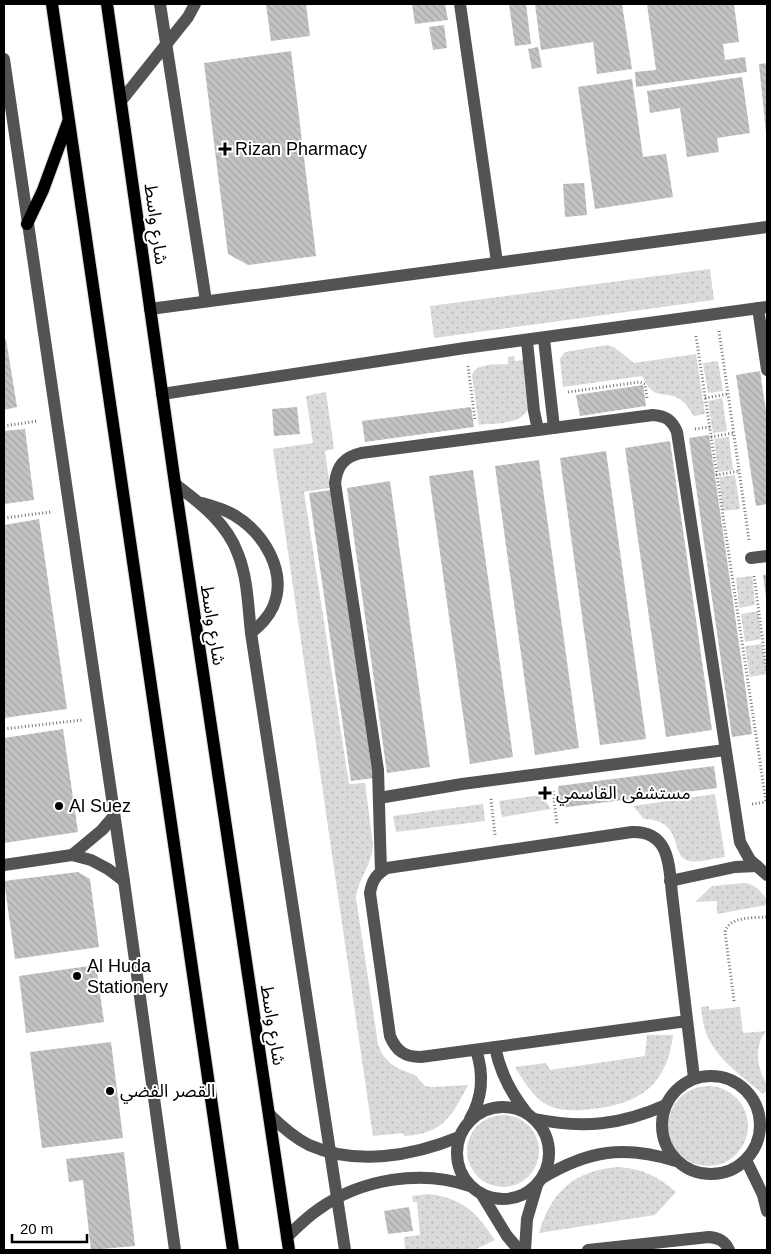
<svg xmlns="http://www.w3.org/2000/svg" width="771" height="1254" viewBox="0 0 771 1254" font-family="Arial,'Noto Sans Arabic',sans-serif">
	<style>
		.grass { fill: url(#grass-dots) }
		.building { fill: url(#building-back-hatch) }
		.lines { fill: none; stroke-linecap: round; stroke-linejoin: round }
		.major-casing { stroke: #dbdbdb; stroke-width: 14 }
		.path { stroke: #757575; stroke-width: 3; stroke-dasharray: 1 2.5; stroke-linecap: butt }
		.minor { stroke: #535353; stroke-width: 12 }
		.major { stroke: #000; stroke-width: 12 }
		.poi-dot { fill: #000; stroke: #fff; stroke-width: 2 }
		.labels { text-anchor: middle; stroke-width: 4; stroke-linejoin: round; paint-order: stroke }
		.poi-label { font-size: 18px; fill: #000; stroke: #fff; text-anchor: start }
		.street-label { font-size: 18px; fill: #000; stroke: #fff }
	</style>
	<defs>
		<pattern id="grass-dots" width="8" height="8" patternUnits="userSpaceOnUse" patternTransform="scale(1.25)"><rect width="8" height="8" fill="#dadada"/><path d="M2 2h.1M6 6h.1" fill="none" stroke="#b9b9b9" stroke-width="1.8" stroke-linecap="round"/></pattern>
		<pattern id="building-back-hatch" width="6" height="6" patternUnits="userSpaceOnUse" patternTransform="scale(1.25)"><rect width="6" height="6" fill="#c3c3c3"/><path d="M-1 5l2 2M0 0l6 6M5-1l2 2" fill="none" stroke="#a6a6a6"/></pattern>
	</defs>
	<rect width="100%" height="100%" fill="#fff"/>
	<!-- grass -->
	<g class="grass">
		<path d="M 710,269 L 714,300 L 434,338 L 430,306 Z"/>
		<path d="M 607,345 L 614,347 L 634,363 L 696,354 L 705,414 L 694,416 C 690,411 687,404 681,400 C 665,388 655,404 642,376 L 563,387 L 560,359 L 565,352 Z"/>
		<path d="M 514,356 L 515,361 L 523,360 L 529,408 C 521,425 496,423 479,425 L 472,376 C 475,362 497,365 508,364 L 508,357 Z"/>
		<path d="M 718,361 L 723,391 L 708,393 L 703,363 Z"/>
		<path d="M 326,392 L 334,449 L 325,451 L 330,488 L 304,492 L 349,784 L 365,783 L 373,845 C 372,865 358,879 356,898 L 378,1044 L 382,1054 L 390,1063 L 399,1069 L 415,1075 L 425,1086 L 432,1087 L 468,1085 C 452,1116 443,1134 404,1136 L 403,1133 L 373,1136 L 273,449 L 313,443 L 306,396 Z"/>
		<path d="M 722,398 L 727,431 L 713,433 L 708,401 Z"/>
		<path d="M 729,437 L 733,470 L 718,472 L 714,439 Z"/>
		<path d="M 735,475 L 740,509 L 723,511 L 719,477 Z"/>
		<path d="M 752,576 L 755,605 L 739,608 L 736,578 Z"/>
		<path d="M 758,611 L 761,639 L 745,642 L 741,614 Z"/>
		<path d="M 762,644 L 767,674 L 750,677 L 745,646 Z"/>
		<path d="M 715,794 L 725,857 C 714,858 699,863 689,861 C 669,856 685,820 644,819 L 633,806 Z"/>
		<path d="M 541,795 L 551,809 L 502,817 L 499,801 Z"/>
		<path d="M 483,804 L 485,821 L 396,832 L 393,816 Z"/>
		<path d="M 744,883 C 755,884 761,891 767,900 L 767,905 L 717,914 L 717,901 L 695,902 L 712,886 Z"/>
		<path d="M 709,1006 L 709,1010 L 740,1007 L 743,1033 L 766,1031 C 756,1044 756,1059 762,1075 C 765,1081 767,1084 767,1090 L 763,1094 C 742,1076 714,1058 705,1030 C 703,1023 702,1014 701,1007 Z"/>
		<path d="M 647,1035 L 673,1035 C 667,1085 640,1104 592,1109 C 575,1111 559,1112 544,1103 C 531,1094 523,1080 515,1067 L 546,1063 L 550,1070 L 645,1056 Z"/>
		<circle cx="708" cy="1126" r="40"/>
		<circle cx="503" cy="1151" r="36"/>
		<path d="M 619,1167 C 642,1169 658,1176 676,1192 L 655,1215 L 539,1233 C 551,1191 575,1170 619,1167 Z"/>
		<path d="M 428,1194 C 463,1198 476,1212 495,1240 L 474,1250 L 405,1250 L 404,1237 L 420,1235 L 417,1202 L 413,1202 L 412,1196 Z"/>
	</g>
	<!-- building -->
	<g class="building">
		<path d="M 266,4 L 306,4 L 310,36 L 271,41 Z"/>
		<path d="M 412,4 L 445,4 L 448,20 L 415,24 Z"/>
		<path d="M 509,4 L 526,4 L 531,44 L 515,46 Z"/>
		<path d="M 535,4 L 622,4 L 632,69 L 597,74 L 593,42 L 541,50 Z"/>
		<path d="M 647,4 L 734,4 L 739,42 L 723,44 L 725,60 L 745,57 L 747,72 L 636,87 L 635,72 L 656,70 Z"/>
		<path d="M 444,25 L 447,48 L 433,50 L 429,27 Z"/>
		<path d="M 538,47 L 542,67 L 532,69 L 528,49 Z"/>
		<path d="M 291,51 L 316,256 L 248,265 L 228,254 L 204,63 Z"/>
		<path d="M 767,63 L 767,133 L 766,133 L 759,64 Z"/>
		<path d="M 742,77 L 750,133 L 717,138 L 719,152 L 687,157 L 680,108 L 650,113 L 647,91 Z"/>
		<path d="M 632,79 L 643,157 L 666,154 L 673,197 L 595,209 L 578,87 Z"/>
		<path d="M 584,183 L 587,215 L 565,217 L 563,184 Z"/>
		<path d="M 6,339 L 17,407 L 4,410 L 4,340 Z"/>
		<path d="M 760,371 L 767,418 L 767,504 L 756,506 L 736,375 Z"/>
		<path d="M 643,385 L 646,406 L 580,416 L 576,395 Z"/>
		<path d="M 297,407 L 300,434 L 274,436 L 272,409 Z"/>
		<path d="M 471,407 L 474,427 L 365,442 L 362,421 Z"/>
		<path d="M 25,429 L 34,500 L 4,504 L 4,431 Z"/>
		<path d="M 709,435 L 752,734 L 732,737 L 689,438 Z"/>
		<path d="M 670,441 L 712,730 L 666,737 L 625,448 Z"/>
		<path d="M 606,451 L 646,739 L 600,745 L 560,458 Z"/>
		<path d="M 539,460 L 579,748 L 535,755 L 495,466 Z"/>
		<path d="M 473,470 L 513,757 L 470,764 L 429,476 Z"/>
		<path d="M 390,481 L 430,767 L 387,773 L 347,488 Z"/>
		<path d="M 331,490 L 373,778 L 351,781 L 309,493 Z"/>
		<path d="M 39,519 L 67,709 L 4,718 L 4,525 Z"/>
		<path d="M 767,574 L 767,598 L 766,598 L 763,575 Z"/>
		<path d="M 63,729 L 78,832 L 4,843 L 4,738 Z"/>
		<path d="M 714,766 L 717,788 L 560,808 L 558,786 Z"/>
		<path d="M 78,872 L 90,879 L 99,947 L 15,959 L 4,881 Z"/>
		<path d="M 96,965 L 104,1022 L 26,1033 L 19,976 Z"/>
		<path d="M 111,1042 L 123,1138 L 42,1148 L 30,1052 Z"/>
		<path d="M 124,1152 L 135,1246 L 91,1250 L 83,1180 L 69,1182 L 66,1159 Z"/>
		<path d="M 409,1207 L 413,1231 L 388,1234 L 384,1211 Z"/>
	</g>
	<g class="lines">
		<defs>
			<g id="major">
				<path d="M 52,4 L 233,1250"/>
				<path d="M 107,4 L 175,484 L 289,1250"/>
				<path d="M 27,224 L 43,190 L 68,122"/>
			</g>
		</defs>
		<!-- major casing -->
		<use href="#major" class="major-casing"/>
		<!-- path -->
		<g class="path">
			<path d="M 719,331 L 749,540"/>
			<path d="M 696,336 L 766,802"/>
			<path d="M 468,366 L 475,420"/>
			<path d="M 568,392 L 640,382 L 645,384 L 647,398"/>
			<path d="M 705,398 L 728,394"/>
			<path d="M 4,426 L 38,421"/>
			<path d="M 695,429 L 710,427"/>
			<path d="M 711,437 L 734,433"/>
			<path d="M 716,475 L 739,471"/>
			<path d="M 4,518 L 51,512"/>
			<path d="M 754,576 L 767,672"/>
			<path d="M 4,729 L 82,720"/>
			<path d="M 553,791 L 557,825"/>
			<path d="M 491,799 L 495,835"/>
			<path d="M 752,804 L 767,802"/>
			<path d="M 734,1001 L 725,932 C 729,916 753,918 767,917"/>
		</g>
		<!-- minor -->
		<g class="minor">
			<path d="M 160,4 L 206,301"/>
			<path d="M 460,4 L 497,262"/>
			<path d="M 4,59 L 124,881 L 175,1250"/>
			<path d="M 121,101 L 188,17 L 195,4"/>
			<path d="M 758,308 L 767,370"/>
			<path d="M 150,309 L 767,227"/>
			<path d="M 544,339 L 554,428"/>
			<path d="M 527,341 L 534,411 L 538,430"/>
			<path d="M 162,394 L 465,348 L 767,307"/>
			<path d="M 175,484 C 200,503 227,523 238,554 C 248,579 248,608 251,633 L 345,1250"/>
			<path d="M 202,503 C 213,506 224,509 234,515 C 264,533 288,572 273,607 C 268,618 260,625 251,633"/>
			<path d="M 751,558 L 767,556"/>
			<path d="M 379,798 L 462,784 L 725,750"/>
			<path d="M 72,855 L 102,830 L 114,816"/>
			<path d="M 4,865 L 72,855 L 91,860 L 108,869 L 124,881"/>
			<path d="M 381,872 L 378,770 L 335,483 C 337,466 344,457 361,453 L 653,415 C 666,416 672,420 677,432 L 740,842 L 750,860 L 767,875"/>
			<path d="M 670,881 L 735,867 L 757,866"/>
			<path d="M 687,1021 L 421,1057 C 405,1057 396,1051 390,1036 L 370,893 C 372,881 376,874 387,868 L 632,832 C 670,831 669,865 672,894 L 694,1078"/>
			<path d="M 495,1047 C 500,1072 510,1092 526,1112"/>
			<circle cx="711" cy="1125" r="49"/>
			<circle cx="503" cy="1153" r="46"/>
			<path d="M 269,1114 C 281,1126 293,1137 309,1145 C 356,1166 413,1156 459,1137"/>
			<path d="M 470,1119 C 483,1097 484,1074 476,1050"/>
			<path d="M 535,1119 C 583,1129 621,1125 666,1105"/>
			<path d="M 746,1160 L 763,1195 L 767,1211"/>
			<path d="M 542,1178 C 589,1150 624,1145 676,1161"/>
			<path d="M 482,1195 L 507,1236 L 519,1250"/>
			<path d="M 287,1237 C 297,1227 307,1217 319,1209 C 361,1179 421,1169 470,1186"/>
			<path d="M 525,1250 L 527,1219 L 537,1185"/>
			<path d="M 588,1250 L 709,1237 C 719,1238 725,1241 729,1250"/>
		</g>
		<!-- major -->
		<use href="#major" class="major"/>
	</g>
	<!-- markers -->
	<g class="poi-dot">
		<path d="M222.5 141.5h5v5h5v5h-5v5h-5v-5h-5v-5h5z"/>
		<path d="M542.5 785.5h5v5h5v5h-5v5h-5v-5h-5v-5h5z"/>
		<circle cx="59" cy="806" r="5"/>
		<circle cx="77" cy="976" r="5"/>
		<circle cx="110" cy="1091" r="5"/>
	</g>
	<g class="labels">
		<!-- poi labels -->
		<g class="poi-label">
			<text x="235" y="155">Rizan Pharmacy</text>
			<text x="556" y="799">مستشفى القاسمي</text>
			<text x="69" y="812">Al Suez</text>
			<text x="87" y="972">Al Huda<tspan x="87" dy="21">Stationery</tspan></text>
			<text x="120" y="1097">القصر الفضي</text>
		</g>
		<!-- street labels -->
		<g class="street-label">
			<text transform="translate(156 224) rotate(82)" y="6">شارع واسط</text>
			<text transform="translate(213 625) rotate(81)" y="6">شارع واسط</text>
			<text transform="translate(273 1025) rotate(81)" y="6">شارع واسط</text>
		</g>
	</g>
	<!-- border -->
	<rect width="771" height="1254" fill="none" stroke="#000000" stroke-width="10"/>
	<!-- scale -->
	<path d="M12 1234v8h75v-8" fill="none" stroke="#000000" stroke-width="2.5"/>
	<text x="20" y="1234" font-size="15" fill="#000000" stroke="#ffffff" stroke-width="4" paint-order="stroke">20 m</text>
</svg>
